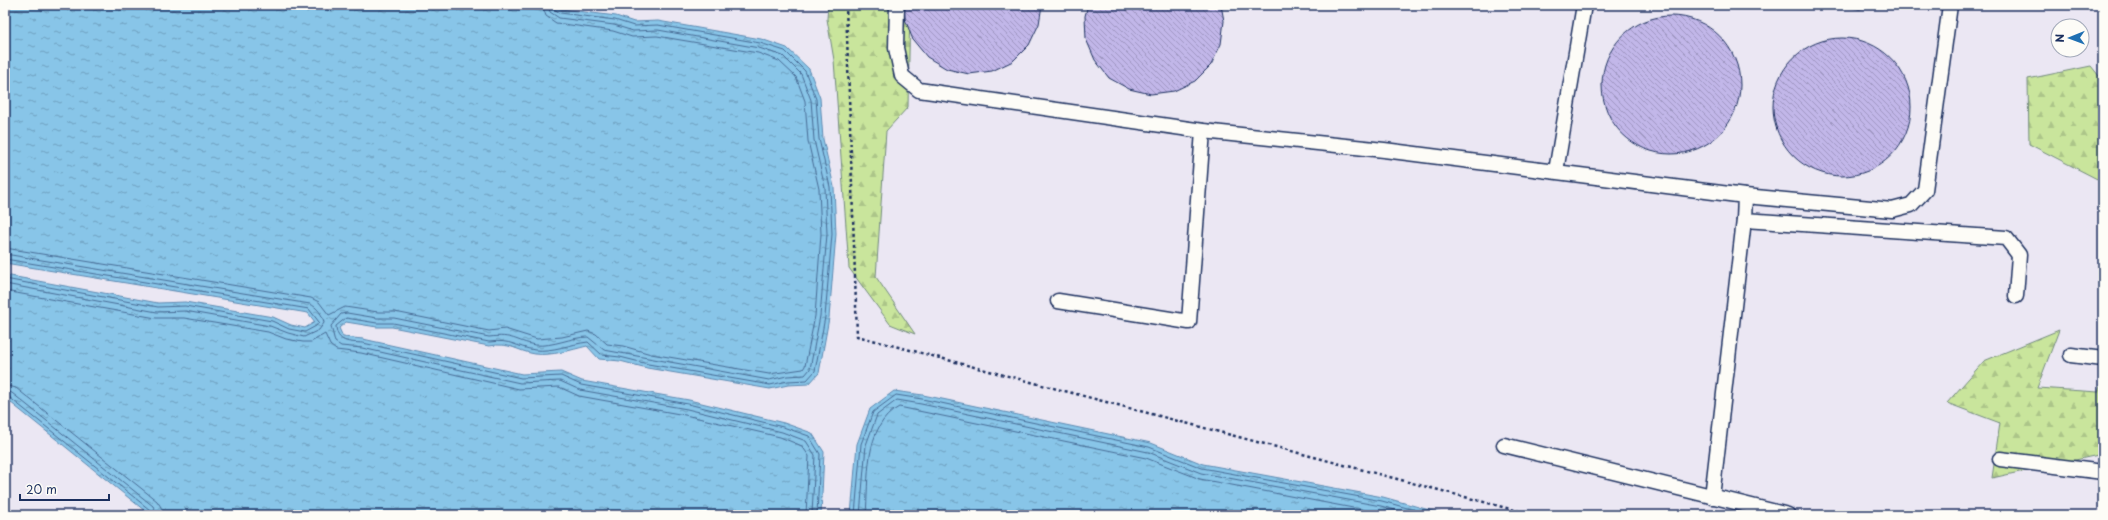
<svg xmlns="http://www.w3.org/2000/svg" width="2108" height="520" viewBox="0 0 2108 520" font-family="'Playpen Sans',sans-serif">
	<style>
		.forest { fill: url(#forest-firs); stroke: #728a7d }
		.water { fill: url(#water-ripples); stroke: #5c89b1 }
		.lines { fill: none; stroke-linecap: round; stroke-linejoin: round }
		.shore { stroke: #476b95; stroke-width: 1 }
		.building { fill: url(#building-back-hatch); stroke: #1b2f5e }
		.lane-casing { stroke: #1b2f5e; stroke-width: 17 }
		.path { stroke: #1b2f5e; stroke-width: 2.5; stroke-dasharray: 3 3; stroke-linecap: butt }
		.lane { stroke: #fdfcf7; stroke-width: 14 }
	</style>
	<defs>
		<pattern id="forest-firs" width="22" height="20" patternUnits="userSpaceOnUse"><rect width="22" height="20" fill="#c9e59c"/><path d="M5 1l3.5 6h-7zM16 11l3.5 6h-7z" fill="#acc589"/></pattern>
		<pattern id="water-ripples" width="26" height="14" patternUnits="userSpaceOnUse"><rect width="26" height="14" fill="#88c5e8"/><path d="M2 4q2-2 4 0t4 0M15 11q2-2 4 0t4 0" fill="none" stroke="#6ea0bf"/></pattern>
		<pattern id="building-back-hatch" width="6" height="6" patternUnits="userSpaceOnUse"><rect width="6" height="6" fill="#c2b7e9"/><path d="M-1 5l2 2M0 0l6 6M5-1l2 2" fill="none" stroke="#9d95c0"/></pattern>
	</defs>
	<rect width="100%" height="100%" fill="#ebe7f3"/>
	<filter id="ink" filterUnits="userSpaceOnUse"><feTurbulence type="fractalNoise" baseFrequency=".025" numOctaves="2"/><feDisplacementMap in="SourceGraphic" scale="8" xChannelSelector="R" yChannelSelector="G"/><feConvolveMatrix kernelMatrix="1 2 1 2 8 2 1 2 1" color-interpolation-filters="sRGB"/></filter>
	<g filter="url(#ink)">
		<!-- forest -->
		<g class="forest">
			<path d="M 828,5 L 910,5 L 908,107 L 886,131 L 876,277 L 915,334 L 890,324 L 849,268 L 834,60 L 827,19 Z"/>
			<path d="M 2091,66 L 2103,81 L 2103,182 L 2029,144 L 2028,79 Z"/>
			<path d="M 2059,330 L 2037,388 L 2098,392 L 2103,379 L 2103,454 L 1992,478 L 2000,423 L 1947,403 L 1984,361 Z"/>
		</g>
		<!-- water -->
		<g class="water">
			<path d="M 5,5 L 555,5 L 561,9 L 616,16 L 634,22 L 658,21 L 761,39 L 787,48 L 809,69 L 820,98 L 823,139 L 834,187 L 836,234 L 829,318 L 819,373 L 809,384 L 788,385 L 770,389 L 647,368 L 620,361 L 599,359 L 587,346 C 571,350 552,356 535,354 C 516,351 511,342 489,346 L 392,327 L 377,327 L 346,322 L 339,328 L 343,337 L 363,339 L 522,374 L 561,372 L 582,381 L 689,400 L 784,423 L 812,433 L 824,452 L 821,515 L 150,515 L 5,398 L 5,275 L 158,303 L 185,302 L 273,317 L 291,325 L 305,328 L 315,322 L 308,313 L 5,263 Z"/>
			<path d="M 894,391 L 923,395 L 1151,443 L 1203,464 L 1383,497 L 1447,515 L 851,515 L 857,444 L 870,409 Z"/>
		</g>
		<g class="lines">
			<!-- shore -->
			<g class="shore">
				<path d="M 548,5 L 550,12 L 559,18 L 614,25 L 633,31 L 658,30 L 759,48 L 783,56 L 801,74 L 811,100 L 814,140 L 825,188 L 827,234 L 820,316 L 810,369 L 805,375 L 787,376 L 769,380 L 604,350 L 588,337 C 571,337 553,347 535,345 C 515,341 513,334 489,337 L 394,318 L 377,318 L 347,313 L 341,314 L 331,326 L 335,342 L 341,346 L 362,348 L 520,383 L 560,381 L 580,390 L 687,409 L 782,432 L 806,441 L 815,455 L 812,515"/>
				<path d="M 553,5 L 554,9 L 560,13 L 615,20 L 634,26 L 658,25 L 760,43 L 785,51 L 805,71 L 816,99 L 819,139 L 830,187 L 832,234 L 825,317 L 815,371 L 807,380 L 788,381 L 770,385 L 648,364 L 620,357 L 602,355 L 588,342 C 570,344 553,352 535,350 C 515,347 512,339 489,342 L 393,323 L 377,323 L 346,318 L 336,326 C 337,343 349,342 363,343 L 521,378 L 561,376 L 581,385 L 688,404 L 783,427 L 809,436 L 820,454 L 817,515"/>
				<path d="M 5,248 L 311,298 L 319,302 L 329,315 L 345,307 L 378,312 L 395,312 L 489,331 L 505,329 L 537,339 L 562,337 L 588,331 L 596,334 L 607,344 L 623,346 L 651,354 L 769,374 L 803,369 L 805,366 L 815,316 L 821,234 L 819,189 L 808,141 L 805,101 L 796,77 L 779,61 L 758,53 L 657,36 L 632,37 L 613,31 L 556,23 L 546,16 L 542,5"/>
				<path d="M 5,254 L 310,304 C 317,307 323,315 324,323 L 319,330 L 304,337 L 288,333 L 270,326 L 185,311 L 157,312 L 5,284"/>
				<path d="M 5,259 L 309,309 L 319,322 L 316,326 L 305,332 L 289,329 L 272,321 L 185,306 L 158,307 L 5,279"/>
				<path d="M 5,291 L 156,318 L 184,318 L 268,332 L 286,339 L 303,342 L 311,342 L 325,334 L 330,345 L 336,350 L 361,353 L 519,389 L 559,387 L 579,396 L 685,415 L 780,437 L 802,446 L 809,456 L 806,515"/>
				<path d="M 5,385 L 16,388 L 157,501 L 161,507 L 163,515"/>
				<path d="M 5,391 L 12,393 L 153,506 L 157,515"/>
				<path d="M 5,396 L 9,397 L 150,510 L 152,515"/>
				<path d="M 855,515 L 861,444 L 873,412 L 896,395 L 922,399 L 1149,447 L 1202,468 L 1382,501 L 1432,515"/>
				<path d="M 860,515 L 866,445 L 877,415 L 897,400 L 921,404 L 1148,452 L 1201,473 L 1381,506 L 1413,515"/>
				<path d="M 866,515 C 869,480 863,426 899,407 L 1146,458 L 1200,479 L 1390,515"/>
			</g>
		</g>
		<!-- building -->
		<g class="building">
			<path d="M 904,5 L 1042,5 L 1039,24 L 1029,45 L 1013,61 L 992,71 L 969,74 L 947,69 L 927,57 L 913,40 L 905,19 Z"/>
			<path d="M 1088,5 L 1221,5 L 1224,21 L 1221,44 L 1211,65 L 1195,81 L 1174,91 L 1151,94 L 1129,89 L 1109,78 L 1095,60 L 1086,39 L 1085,16 Z"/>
			<path d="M 1843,5 L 1884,5 L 1859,9 Z"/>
			<circle cx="1671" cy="85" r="69"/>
			<circle cx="1842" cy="107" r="69"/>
		</g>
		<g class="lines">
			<defs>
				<g id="lane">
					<path d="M 897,5 L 896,48 L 902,76 L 919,90 L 1203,131 L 1384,150 L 1745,196 L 1744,220 L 1712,497"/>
					<path d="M 1556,171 L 1584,5"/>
					<path d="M 1745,196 L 1892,210 L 1911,205 L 1925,190 L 1950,5"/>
					<path d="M 1744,220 L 2006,238 L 2019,255 L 2016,296"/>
					<path d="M 1058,301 L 1189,322 L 1203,131"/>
					<path d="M 2071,355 L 2103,359"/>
					<path d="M 1504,445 L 1788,515"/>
					<path d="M 2000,459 L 2103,472"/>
				</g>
			</defs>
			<!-- lane casing -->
			<use href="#lane" class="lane-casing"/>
			<!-- path -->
			<path class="path" d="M 846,5 L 857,336 L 1533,515"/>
			<!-- lane -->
			<use href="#lane" class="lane"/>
		</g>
	</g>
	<!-- margin -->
	<rect width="2108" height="520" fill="none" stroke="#fdfcf7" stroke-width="20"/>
	<rect x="10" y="10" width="2088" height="500" fill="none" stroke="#1b2f5e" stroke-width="1.5" filter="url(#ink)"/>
	<!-- north arrow -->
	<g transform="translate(2070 38) rotate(269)"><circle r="19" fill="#fdfcf7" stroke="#a3aaba"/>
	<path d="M0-3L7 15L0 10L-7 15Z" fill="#1f6fb2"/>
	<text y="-6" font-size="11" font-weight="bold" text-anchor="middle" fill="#1b2f5e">N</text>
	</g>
	<!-- scale -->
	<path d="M20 494v6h89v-6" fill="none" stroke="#1b2f5e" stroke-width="2"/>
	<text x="26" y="494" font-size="12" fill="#1b2f5e" stroke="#fdfcf7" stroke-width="3" paint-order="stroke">20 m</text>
</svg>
